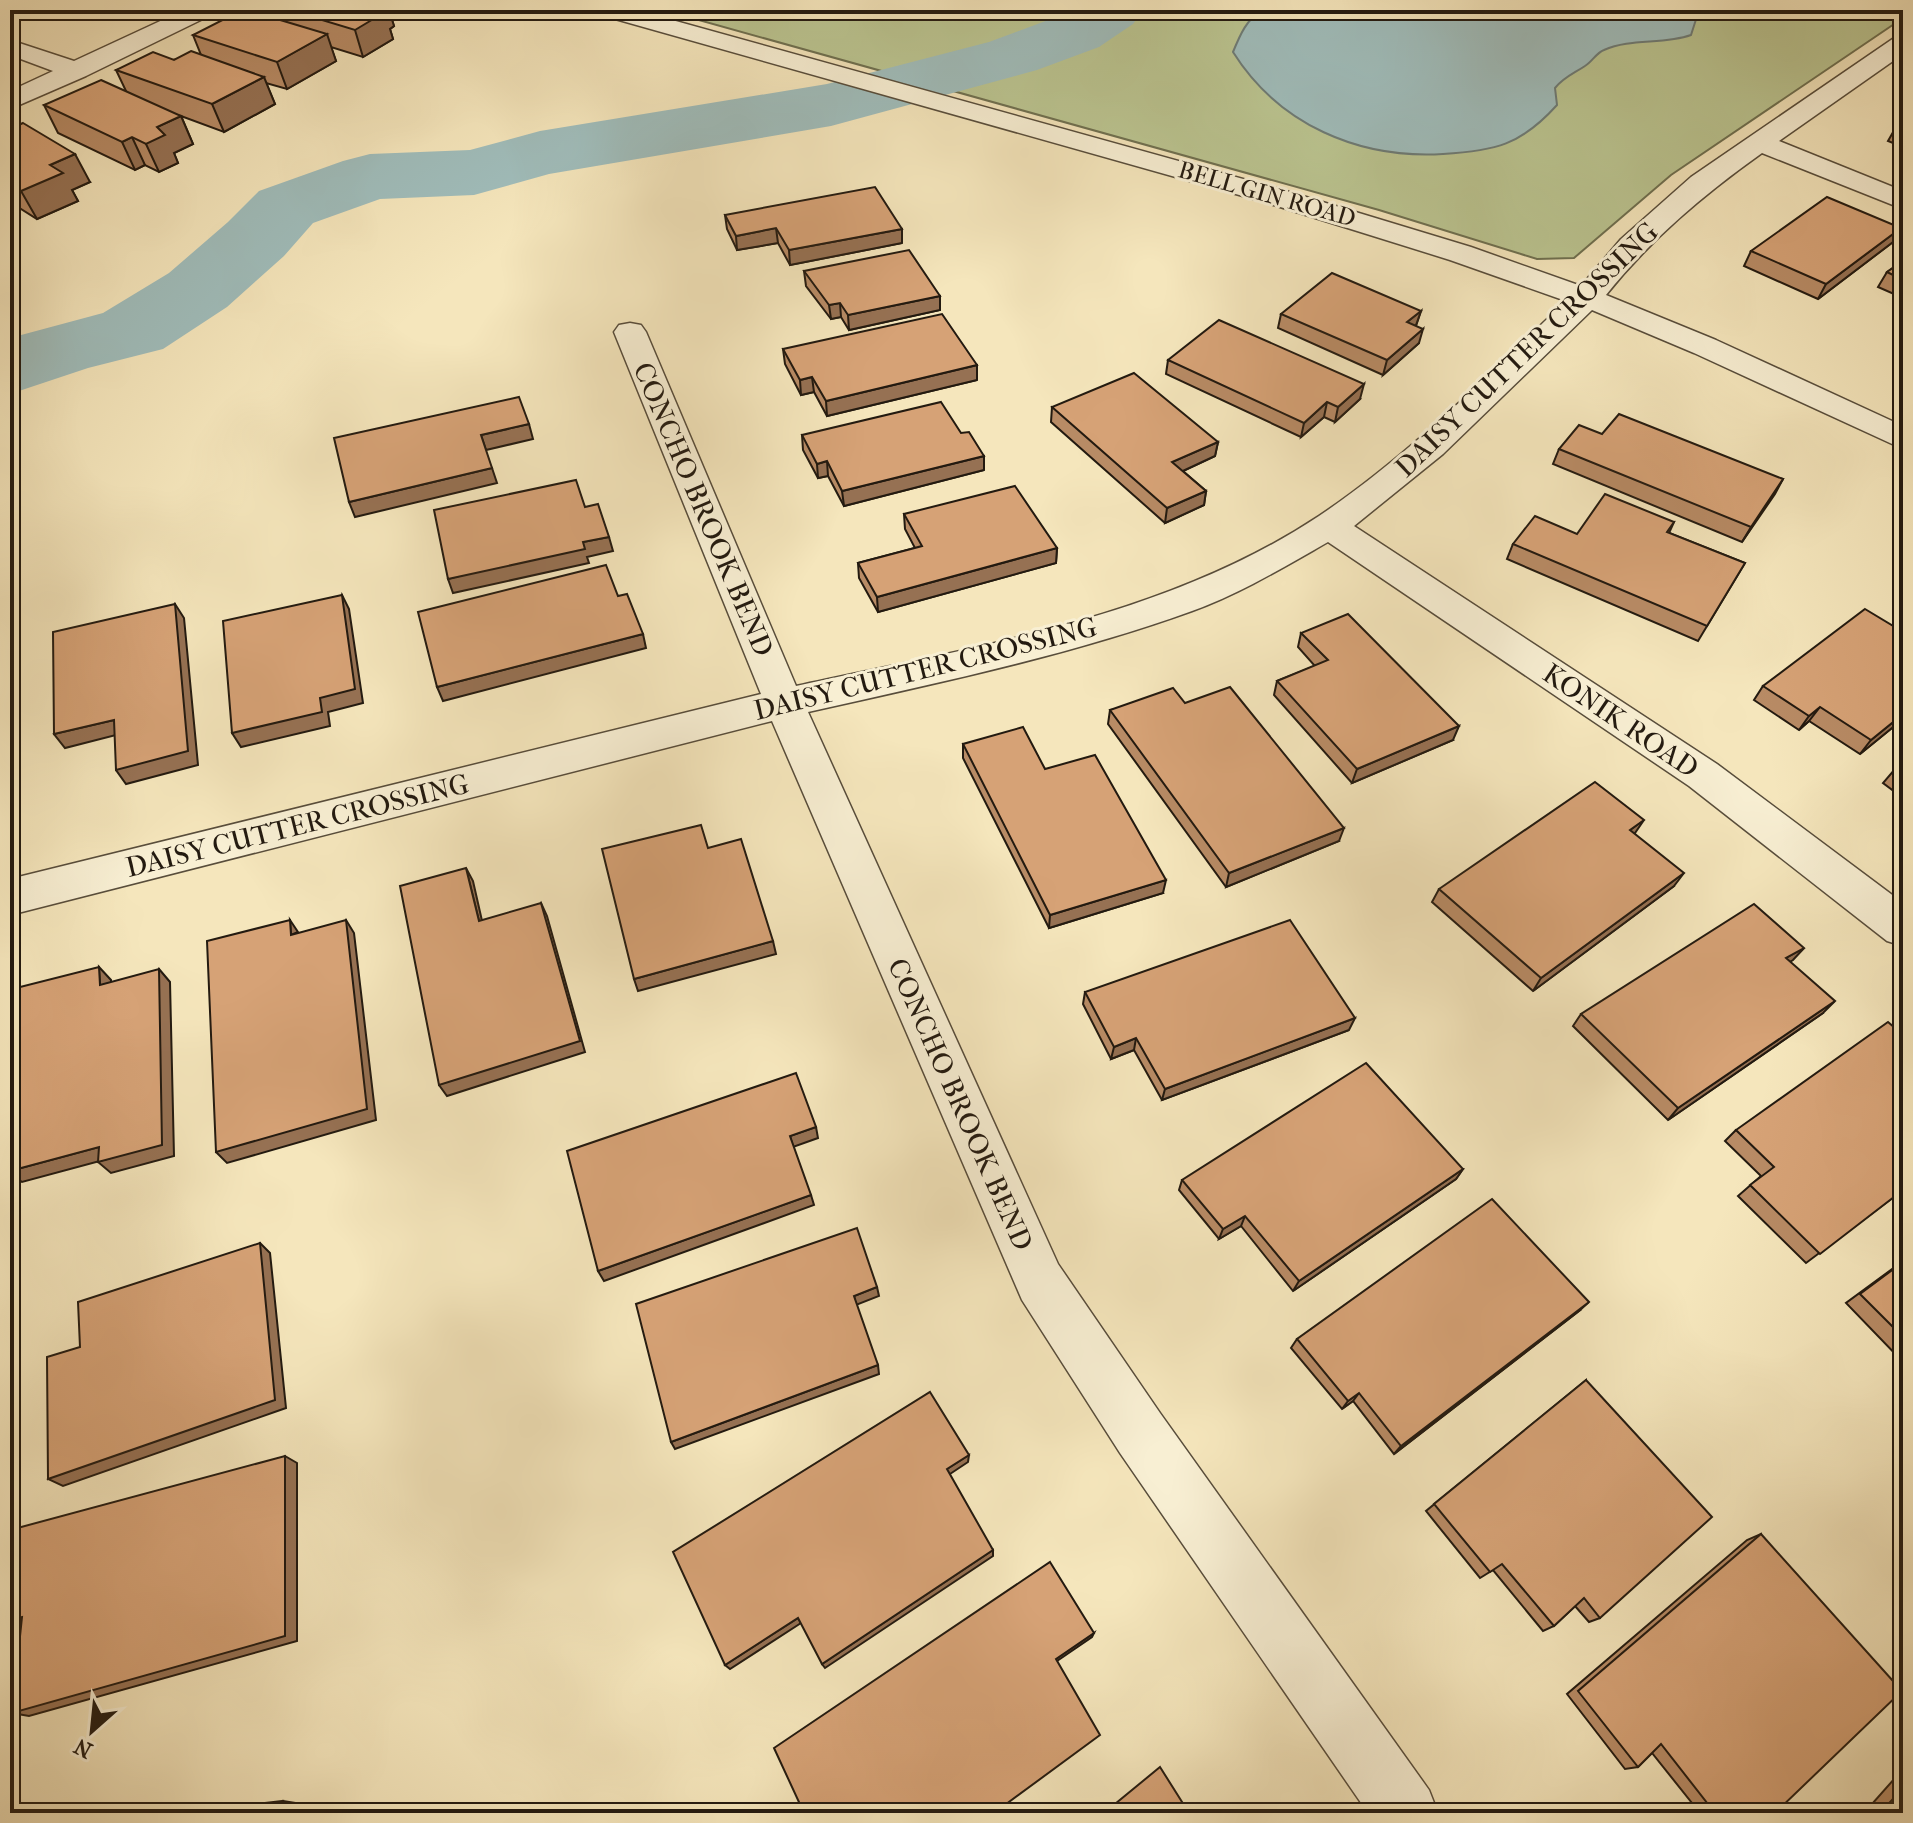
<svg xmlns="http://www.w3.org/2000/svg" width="1913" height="1823" viewBox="0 0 1913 1823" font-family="'IM FELL French Canon',serif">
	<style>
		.green { fill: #bbc591; stroke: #6f7050; stroke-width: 2 }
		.water { fill: #a0bdbb; stroke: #6e7c77; stroke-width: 2 }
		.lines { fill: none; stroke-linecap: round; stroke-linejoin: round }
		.river { fill: #a0bdbb; fill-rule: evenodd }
		.street-casing { stroke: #584d3b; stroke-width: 3 }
		.street { fill: #f8efd3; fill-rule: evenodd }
		.wall { fill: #b88b65; stroke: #231a10; stroke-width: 2 }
		.shaded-wall { fill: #967153; stroke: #231a10; stroke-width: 2 }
		.building { fill: #d6a276; stroke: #231a10; stroke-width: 2 }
		.labels { text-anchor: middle; stroke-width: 6; stroke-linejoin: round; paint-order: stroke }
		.far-street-label { font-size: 24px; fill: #231a10; stroke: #f8efd3 }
		.street-label { font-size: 28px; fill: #231a10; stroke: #f8efd3 }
	</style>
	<rect width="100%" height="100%" fill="#f5e6bc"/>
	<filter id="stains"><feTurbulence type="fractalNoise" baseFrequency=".0025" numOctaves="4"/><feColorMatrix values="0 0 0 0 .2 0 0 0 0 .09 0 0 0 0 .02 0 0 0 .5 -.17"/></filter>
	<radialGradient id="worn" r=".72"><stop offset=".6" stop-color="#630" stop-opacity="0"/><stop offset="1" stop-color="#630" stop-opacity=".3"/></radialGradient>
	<!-- green -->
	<path class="green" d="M 663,10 L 1903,10 L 1903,18 L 1671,175 L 1574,258 L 1537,259 L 1379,210 Z"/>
	<!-- water -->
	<path class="water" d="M 1263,10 L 1699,10 L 1691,35 C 1663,45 1631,38 1604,50 C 1596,53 1592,62 1585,66 C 1573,74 1564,77 1555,88 L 1557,105 C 1521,145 1495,151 1443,154 C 1359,159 1279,125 1233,52 C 1240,35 1247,18 1263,10 Z"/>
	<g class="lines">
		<!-- river -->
		<path class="river" d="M 1065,10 L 1143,10 L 1133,24 L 1099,47 L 1037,70 L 831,126 L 549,174 L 474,195 L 380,199 L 313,223 L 284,256 L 227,307 L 163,349 L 88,368 L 10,394 L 10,338 L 103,313 L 169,273 L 228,222 L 259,191 L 343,161 L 370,154 L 470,150 L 540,131 L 827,84 L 989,42 L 1051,19 Z"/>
		<defs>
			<g id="street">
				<path d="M 184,10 L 215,10 L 211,15 L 86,76 L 10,109 L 10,91 L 53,71 L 10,55 L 10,40 L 74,61 Z"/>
				<path d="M 597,10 L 636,10 L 1283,190 L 1471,247 L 1581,286 L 1621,239 L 1691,177 L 1894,38 L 1903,36 L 1903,54 L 1779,141 L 1903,191 L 1903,209 L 1762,153 C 1703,195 1651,239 1606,295 L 1716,340 L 1903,426 L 1903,449 L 1694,353 L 1592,310 L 1443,454 L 1354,526 L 1717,764 L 1903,903 L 1903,946 L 1887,941 L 1689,786 L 1328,542 C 1284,567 1239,594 1192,611 C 1067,656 937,683 808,712 L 1058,1264 L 1160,1413 L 1429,1790 L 1438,1813 L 1368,1813 L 1120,1453 L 1022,1300 L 772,721 L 10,915 L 10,879 L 761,694 L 614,332 L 619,325 L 630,323 L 641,325 L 646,332 L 796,686 C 974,647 1165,618 1319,516 C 1410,455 1487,376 1566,301 L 1450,260 L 1264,202 L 601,15 Z"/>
			</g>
		</defs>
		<!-- street casing -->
		<use href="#street" class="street-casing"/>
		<!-- street -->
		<use href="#street" class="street"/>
	</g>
	<!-- wall -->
	<g class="wall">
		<path d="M 88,10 L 128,10 L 112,18 Z"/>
		<path d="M 270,10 L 389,10 L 394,26 L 390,29 L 393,39 L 363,57 L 331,47 L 336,61 L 287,89 L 266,83 L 275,104 L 224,132 L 181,116 L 193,144 L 174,153 L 178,163 L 159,172 L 145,165 L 135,170 L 58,133 L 44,105 L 126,91 L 116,70 L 201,55 L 193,35 L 272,18 Z"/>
		<path d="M 1903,122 L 1903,147 L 1888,141 L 1896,127 Z"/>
		<path d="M 10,129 L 90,182 L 72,190 L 78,201 L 37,219 L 10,202 Z"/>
		<path d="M 725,215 L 902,243 L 790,265 L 778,243 L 737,250 L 727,229 Z"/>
		<path d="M 1893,242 L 1818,299 L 1744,266 L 1751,251 Z"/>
		<path d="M 1903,261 L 1903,298 L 1878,287 L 1887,272 Z"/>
		<path d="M 804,271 L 940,296 L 940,310 L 849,330 L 841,317 L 831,319 L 806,286 Z"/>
		<path d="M 1421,311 L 1416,326 L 1419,343 L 1383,375 L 1278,328 L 1281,314 Z"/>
		<path d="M 783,349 L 977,380 L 827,416 L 814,392 L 801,395 L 785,364 Z"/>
		<path d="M 1168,360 L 1360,399 L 1335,422 L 1324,417 L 1301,437 L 1166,374 Z"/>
		<path d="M 1052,407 L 1218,442 L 1215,456 L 1183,471 L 1206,491 L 1204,505 L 1165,523 L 1051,422 Z"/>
		<path d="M 1602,434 L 1783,479 L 1742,542 L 1553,464 L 1559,449 Z"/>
		<path d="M 802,435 L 984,470 L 844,506 L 828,476 L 818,478 L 803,450 Z"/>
		<path d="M 904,514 L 1057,548 L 1056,563 L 878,612 L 859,578 L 858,563 L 915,548 L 905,529 Z"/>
		<path d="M 1674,522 L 1669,533 L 1745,563 L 1698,641 L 1507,559 L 1513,544 L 1577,534 Z"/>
		<path d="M 1301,633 L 1453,740 L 1352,783 L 1274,695 L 1277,681 L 1315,666 L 1298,647 Z"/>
		<path d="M 1763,686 L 1903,719 L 1860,754 L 1809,721 L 1799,730 L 1754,700 Z"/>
		<path d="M 1185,703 L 1339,841 L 1226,887 L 1108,724 L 1110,710 Z"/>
		<path d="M 963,744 L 1045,769 L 1163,893 L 1049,928 L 963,758 Z"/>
		<path d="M 1903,764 L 1903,798 L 1883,783 L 1895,769 Z"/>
		<path d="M 1635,834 L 1674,886 L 1533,991 L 1432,902 L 1439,889 Z"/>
		<path d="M 1804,948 L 1790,962 L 1823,1013 L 1668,1120 L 1573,1026 L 1581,1014 Z"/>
		<path d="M 1085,992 L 1349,1030 L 1162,1100 L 1134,1050 L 1111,1059 L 1083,1004 Z"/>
		<path d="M 1736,1130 L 1903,1190 L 1806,1263 L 1738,1196 L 1761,1176 L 1725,1141 Z"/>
		<path d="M 1463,1169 L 1456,1179 L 1293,1291 L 1241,1226 L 1219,1239 L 1179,1190 L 1182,1180 Z"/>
		<path d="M 1903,1261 L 1903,1362 L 1846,1303 Z"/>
		<path d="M 1579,1311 L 1394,1454 L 1353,1401 L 1342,1409 L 1291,1348 L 1297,1339 Z"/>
		<path d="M 1586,1380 L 1600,1618 L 1589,1622 L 1575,1606 L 1554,1626 L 1543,1631 L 1493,1570 L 1480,1578 L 1426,1511 Z"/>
		<path d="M 1761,1534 L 1775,1813 L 1700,1813 L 1652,1753 L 1638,1767 L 1625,1769 L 1567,1694 L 1747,1540 Z"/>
		<path d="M 1903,1769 L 1903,1813 L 1864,1813 Z"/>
	</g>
	<!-- shaded-wall -->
	<g class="shaded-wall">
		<path d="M 109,10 L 128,10 L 112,18 Z"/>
		<path d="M 371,10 L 389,10 L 394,26 L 390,29 L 393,39 L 363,57 L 355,30 Z"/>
		<path d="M 327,34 L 336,61 L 287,89 L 277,62 Z"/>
		<path d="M 264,77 L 275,104 L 224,132 L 212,104 Z"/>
		<path d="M 181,116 L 193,144 L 174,153 L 178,163 L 159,172 L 146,144 L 157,127 Z"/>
		<path d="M 132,137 L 145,165 L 135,170 L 122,142 Z"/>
		<path d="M 75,154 L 90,182 L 72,190 L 78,201 L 37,219 L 21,191 L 50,165 Z"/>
		<path d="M 776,228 L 778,243 L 737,250 L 736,236 Z"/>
		<path d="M 1901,228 L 1893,242 L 1818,299 L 1826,284 Z"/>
		<path d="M 902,229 L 902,243 L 790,265 L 789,250 Z"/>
		<path d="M 940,296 L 940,310 L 849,330 L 848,315 Z"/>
		<path d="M 840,303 L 841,317 L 831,319 L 829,305 Z"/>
		<path d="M 1421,311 L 1416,325 L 1402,337 L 1407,322 Z"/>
		<path d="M 1423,329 L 1419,343 L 1383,375 L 1387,360 Z"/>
		<path d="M 977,365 L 977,380 L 827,416 L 826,401 Z"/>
		<path d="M 812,377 L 814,392 L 801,395 L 800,380 Z"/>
		<path d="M 1364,384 L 1360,399 L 1335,422 L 1338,407 Z"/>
		<path d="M 1327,402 L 1324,417 L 1301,437 L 1304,423 Z"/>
		<path d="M 529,424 L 533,439 L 486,450 L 481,435 Z"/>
		<path d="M 1218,442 L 1215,456 L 1170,477 L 1172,462 Z"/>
		<path d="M 984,456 L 984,470 L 844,506 L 842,491 Z"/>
		<path d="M 827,461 L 828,476 L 818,478 L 817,464 Z"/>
		<path d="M 492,468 L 497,483 L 355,517 L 349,502 Z"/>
		<path d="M 1783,479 L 1775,494 L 1742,542 L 1751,527 Z"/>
		<path d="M 1206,491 L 1204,505 L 1165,523 L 1167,508 Z"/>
		<path d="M 609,537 L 613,551 L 587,557 L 589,563 L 453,593 L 448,579 L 583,542 Z"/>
		<path d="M 1057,548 L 1056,563 L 878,612 L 877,597 Z"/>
		<path d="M 342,595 L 349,609 L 363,703 L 328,712 L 330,726 L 241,747 L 232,733 L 320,698 Z"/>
		<path d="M 175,604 L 184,618 L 198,765 L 126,784 L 116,770 Z"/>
		<path d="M 643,634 L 646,648 L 443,701 L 437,687 Z"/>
		<path d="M 1820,707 L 1809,721 L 1799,730 L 1809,716 Z"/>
		<path d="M 1903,714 L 1903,719 L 1860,754 L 1871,740 Z"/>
		<path d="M 114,720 L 124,733 L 65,748 L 54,734 Z"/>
		<path d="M 1459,726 L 1453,740 L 1352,783 L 1357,769 Z"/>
		<path d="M 1644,820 L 1635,833 L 1621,843 L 1630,830 Z"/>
		<path d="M 1344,828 L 1339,841 L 1226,887 L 1229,873 Z"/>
		<path d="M 466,868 L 473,881 L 485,934 L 479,921 Z"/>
		<path d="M 1684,873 L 1674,886 L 1533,991 L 1541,978 Z"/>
		<path d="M 1166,880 L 1163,893 L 1049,928 L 1050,915 Z"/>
		<path d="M 541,903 L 547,916 L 585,1052 L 447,1096 L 439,1085 Z"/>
		<path d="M 290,920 L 298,932 L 291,935 Z"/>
		<path d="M 346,920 L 354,933 L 376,1120 L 227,1163 L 216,1152 Z"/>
		<path d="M 773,941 L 776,954 L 638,991 L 634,979 Z"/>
		<path d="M 1804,948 L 1793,960 L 1775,971 L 1786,958 Z"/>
		<path d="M 99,967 L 111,980 L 111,997 L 100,985 Z"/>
		<path d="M 159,969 L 170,982 L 174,1156 L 111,1173 L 98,1162 Z"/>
		<path d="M 1835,1001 L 1823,1013 L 1668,1120 L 1678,1108 Z"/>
		<path d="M 1355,1018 L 1349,1030 L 1162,1100 L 1165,1089 Z"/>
		<path d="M 1136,1038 L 1134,1050 L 1111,1059 L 1114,1047 Z"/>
		<path d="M 816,1127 L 818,1138 L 793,1147 L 790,1136 Z"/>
		<path d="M 99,1147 L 111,1158 L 22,1182 L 10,1173 L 10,1171 Z"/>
		<path d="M 1463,1169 L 1456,1179 L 1293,1291 L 1299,1281 Z"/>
		<path d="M 811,1195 L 814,1205 L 604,1281 L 598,1271 Z"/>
		<path d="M 1245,1216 L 1241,1226 L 1219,1239 L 1223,1229 Z"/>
		<path d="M 260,1243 L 270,1253 L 286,1408 L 63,1486 L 48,1479 Z"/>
		<path d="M 877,1287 L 879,1296 L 856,1305 L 854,1296 Z"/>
		<path d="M 1589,1302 L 1579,1311 L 1394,1454 L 1401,1446 Z"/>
		<path d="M 878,1365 L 879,1374 L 675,1449 L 671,1442 Z"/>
		<path d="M 1359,1393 L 1353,1401 L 1342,1409 L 1348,1401 Z"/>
		<path d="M 969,1455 L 968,1462 L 947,1476 L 947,1469 Z"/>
		<path d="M 285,1456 L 297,1463 L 297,1641 L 29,1716 L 12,1713 Z"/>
		<path d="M 993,1550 L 993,1556 L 825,1668 L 822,1664 Z"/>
		<path d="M 22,1617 L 38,1622 L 17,1628 L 10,1626 L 10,1620 Z"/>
		<path d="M 798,1618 L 801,1623 L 730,1669 L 725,1665 Z"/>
		<path d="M 1094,1633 L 1092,1637 L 1054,1663 L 1056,1659 Z"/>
		<path d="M 283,1801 L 296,1803 L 294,1813 L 281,1813 Z"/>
	</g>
	<!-- building -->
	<g class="building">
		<path d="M 242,10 L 247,10 L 327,34 L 277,62 L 193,35 Z"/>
		<path d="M 289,10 L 376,10 L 385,12 L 355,30 Z"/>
		<path d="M 191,51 L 264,77 L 212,104 L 116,70 L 153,52 L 174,60 Z"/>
		<path d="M 101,80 L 181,116 L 157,127 L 165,135 L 146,144 L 132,137 L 122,142 L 44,105 Z"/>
		<path d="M 1903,122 L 1903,130 L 1896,127 Z"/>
		<path d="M 23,123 L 75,154 L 50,165 L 63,173 L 21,191 L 10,184 L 10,129 Z"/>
		<path d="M 875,187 L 902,229 L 789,250 L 776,228 L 736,236 L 725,215 Z"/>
		<path d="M 1827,197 L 1901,228 L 1826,284 L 1751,251 Z"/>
		<path d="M 909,250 L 940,296 L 848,315 L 840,303 L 829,305 L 804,271 Z"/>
		<path d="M 1903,261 L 1903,280 L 1887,272 Z"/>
		<path d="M 1332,273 L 1421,311 L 1407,322 L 1423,329 L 1387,360 L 1281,314 Z"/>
		<path d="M 942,314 L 977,365 L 826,401 L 812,377 L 800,380 L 783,349 Z"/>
		<path d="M 1219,320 L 1364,384 L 1338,407 L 1327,402 L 1304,423 L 1168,360 Z"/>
		<path d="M 1134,373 L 1218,442 L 1172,462 L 1206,491 L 1167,508 L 1052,407 Z"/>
		<path d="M 519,397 L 529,424 L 481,435 L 492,468 L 349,502 L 334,438 Z"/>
		<path d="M 941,402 L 961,433 L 969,432 L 984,456 L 842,491 L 827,461 L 817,464 L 802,435 Z"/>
		<path d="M 1619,414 L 1783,479 L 1751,527 L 1559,449 L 1579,425 L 1602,434 Z"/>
		<path d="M 576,480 L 585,507 L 598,504 L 609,537 L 583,542 L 585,549 L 448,579 L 434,510 Z"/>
		<path d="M 1015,486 L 1057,548 L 877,597 L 858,563 L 922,546 L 904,514 Z"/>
		<path d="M 1605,494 L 1674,522 L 1667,532 L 1745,563 L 1707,626 L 1513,544 L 1535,516 L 1577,534 Z"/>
		<path d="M 606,565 L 618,596 L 627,594 L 643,634 L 437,687 L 418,612 Z"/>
		<path d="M 342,595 L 355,689 L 320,698 L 322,712 L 232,733 L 223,621 Z"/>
		<path d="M 175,604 L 188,751 L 116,770 L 114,720 L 54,734 L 53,632 Z"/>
		<path d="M 1865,609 L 1895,627 L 1903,621 L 1903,714 L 1871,740 L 1820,707 L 1809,716 L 1763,686 Z"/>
		<path d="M 1348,614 L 1459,726 L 1357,769 L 1277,681 L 1328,660 L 1301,633 Z"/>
		<path d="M 1230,687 L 1344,828 L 1229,873 L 1110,710 L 1173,688 L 1185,703 Z"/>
		<path d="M 1023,727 L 1045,769 L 1095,755 L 1166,880 L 1050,915 L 963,744 Z"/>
		<path d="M 1903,764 L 1903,775 L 1895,769 Z"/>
		<path d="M 1595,782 L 1644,820 L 1630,830 L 1684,873 L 1541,978 L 1439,889 Z"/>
		<path d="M 701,825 L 708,848 L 741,839 L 773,941 L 634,979 L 602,849 Z"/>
		<path d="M 466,868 L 479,921 L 541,903 L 580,1041 L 439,1085 L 400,886 Z"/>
		<path d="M 1754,904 L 1804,948 L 1786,958 L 1835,1001 L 1678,1108 L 1581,1014 Z"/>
		<path d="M 290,920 L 291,935 L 346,920 L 367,1109 L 216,1152 L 207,941 Z"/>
		<path d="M 1290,920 L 1355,1018 L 1165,1089 L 1136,1038 L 1114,1047 L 1085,992 Z"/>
		<path d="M 99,967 L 100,985 L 159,969 L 162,1145 L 98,1162 L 99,1147 L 10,1171 L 10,1132 L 16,988 Z"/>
		<path d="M 1888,1022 L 1903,1035 L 1903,1190 L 1820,1254 L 1750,1185 L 1774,1167 L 1736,1130 Z"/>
		<path d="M 1366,1063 L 1463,1169 L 1299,1281 L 1245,1216 L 1223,1229 L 1182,1180 Z"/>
		<path d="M 796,1073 L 816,1127 L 790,1136 L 811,1195 L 598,1271 L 567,1151 Z"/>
		<path d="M 1492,1199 L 1589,1302 L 1401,1446 L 1359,1393 L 1348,1401 L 1297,1339 Z"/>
		<path d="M 857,1228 L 877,1287 L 854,1296 L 878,1365 L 671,1442 L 636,1304 Z"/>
		<path d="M 260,1243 L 275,1400 L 48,1479 L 47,1357 L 80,1347 L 78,1302 Z"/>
		<path d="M 1903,1262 L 1903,1337 L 1860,1294 Z"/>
		<path d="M 1586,1380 L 1712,1517 L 1600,1618 L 1584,1598 L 1554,1626 L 1502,1564 L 1490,1572 L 1434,1504 Z"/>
		<path d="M 930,1392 L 969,1455 L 947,1469 L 993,1550 L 822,1664 L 798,1618 L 725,1665 L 673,1552 Z"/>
		<path d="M 285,1456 L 285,1636 L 12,1713 L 22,1617 L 10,1620 L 10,1530 Z"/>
		<path d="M 1761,1534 L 1902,1691 L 1775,1813 L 1715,1813 L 1661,1744 L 1638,1767 L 1578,1691 Z"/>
		<path d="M 1050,1562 L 1094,1633 L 1056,1659 L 1100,1735 L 994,1813 L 804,1813 L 774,1748 Z"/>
		<path d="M 1160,1767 L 1189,1813 L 1104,1813 Z"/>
		<path d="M 1903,1788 L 1903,1813 L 1880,1813 Z"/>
		<path d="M 283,1801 L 281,1813 L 177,1813 Z"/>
	</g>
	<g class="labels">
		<!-- far-street labels -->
		<g class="far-street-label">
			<text transform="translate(1267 194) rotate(16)" y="8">BELL GIN ROAD</text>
		</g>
		<!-- street labels -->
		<g class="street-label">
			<text transform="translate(1526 349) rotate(-44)" y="10">DAISY CUTTER CROSSING</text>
			<text transform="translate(704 509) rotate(67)" y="10">CONCHO BROOK BEND</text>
			<text transform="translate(925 668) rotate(-14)" y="10">DAISY CUTTER CROSSING</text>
			<text transform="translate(1621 720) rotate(34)" y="10">KONIK ROAD</text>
			<text transform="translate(297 825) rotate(-14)" y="10">DAISY CUTTER CROSSING</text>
			<text transform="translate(961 1104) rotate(66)" y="10">CONCHO BROOK BEND</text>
		</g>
	</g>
	<!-- margin -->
	<rect width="1913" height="1823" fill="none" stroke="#f5e6bc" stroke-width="40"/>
	<rect x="12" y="12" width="1889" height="1799" fill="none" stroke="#231a10" stroke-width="4"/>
	<rect x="20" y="20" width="1873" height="1783" fill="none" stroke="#231a10" stroke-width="2"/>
	<!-- north arrow -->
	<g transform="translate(92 1731) rotate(207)" stroke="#f8efd3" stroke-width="6" paint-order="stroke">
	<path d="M0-6L14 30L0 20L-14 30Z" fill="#231a10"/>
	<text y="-12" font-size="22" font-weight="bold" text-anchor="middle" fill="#231a10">N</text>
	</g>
	<rect width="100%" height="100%" filter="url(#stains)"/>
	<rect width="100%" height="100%" fill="url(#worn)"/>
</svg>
